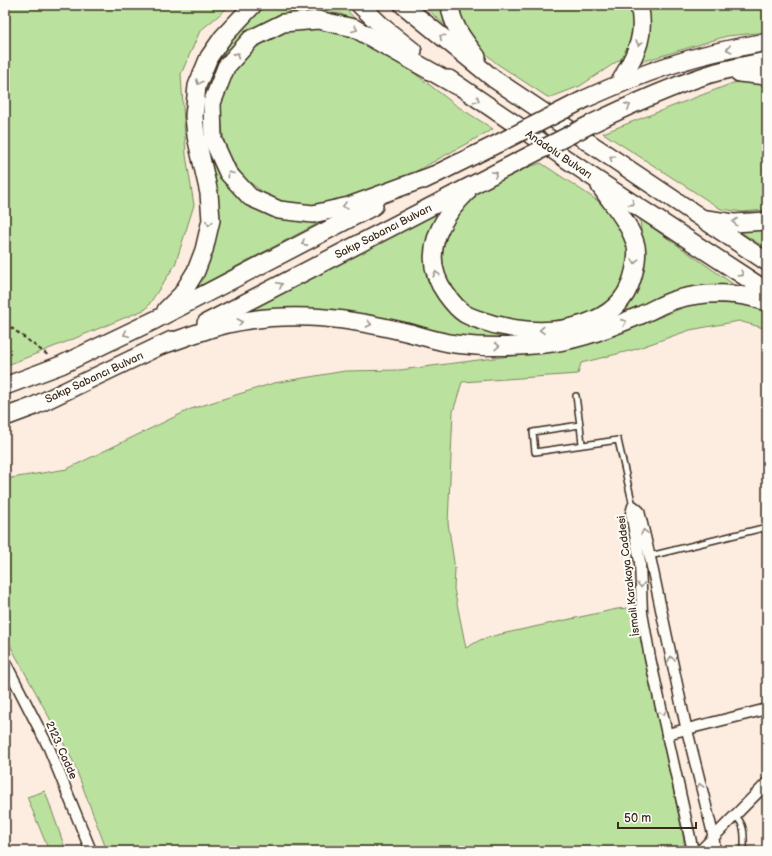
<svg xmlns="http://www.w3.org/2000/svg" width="772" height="856" viewBox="0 0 772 856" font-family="'Balsamiq Sans',sans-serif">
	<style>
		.green { fill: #bae29e; stroke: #7a865e }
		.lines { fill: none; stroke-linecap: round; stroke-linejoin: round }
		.service-casing { stroke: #3b2a1e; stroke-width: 8 }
		.minor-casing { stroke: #3b2a1e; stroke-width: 13 }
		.primary-casing { stroke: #3b2a1e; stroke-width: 20 }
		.path { stroke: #3b2a1e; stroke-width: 2; stroke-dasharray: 4 3; stroke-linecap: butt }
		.service { stroke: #fdfcf7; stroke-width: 5 }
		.minor { stroke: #fdfcf7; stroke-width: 10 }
		.primary { stroke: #fdfcf7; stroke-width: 17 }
		.primary-bridge-casing { stroke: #3b2a1e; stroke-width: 20; stroke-linecap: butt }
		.primary-bridge { stroke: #fdfcf7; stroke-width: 17 }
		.oneway { stroke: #9c938a }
		.labels { text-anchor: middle; stroke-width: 4; stroke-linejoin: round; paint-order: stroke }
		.street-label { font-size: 11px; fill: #3b2a1e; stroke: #fdfcf7 }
	</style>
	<rect width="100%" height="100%" fill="#fcede0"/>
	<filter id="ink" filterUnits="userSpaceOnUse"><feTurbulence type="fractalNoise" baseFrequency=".025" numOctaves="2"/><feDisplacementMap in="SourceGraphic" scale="8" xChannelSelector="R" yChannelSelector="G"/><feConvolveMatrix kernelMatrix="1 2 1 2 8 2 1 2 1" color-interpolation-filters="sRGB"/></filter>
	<g filter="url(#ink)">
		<!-- green -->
		<g class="green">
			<path d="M 5,5 L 231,5 L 200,31 L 181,74 L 186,155 L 194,205 L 175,265 L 146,309 L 66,342 L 5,366 Z"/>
			<path d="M 258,5 L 342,5 L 358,22 L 341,14 L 314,11 L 290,12 L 264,23 L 241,41 L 210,130 L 255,205 L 326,219 L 192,290 L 205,263 L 210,162 L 199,107 L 213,62 Z"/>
			<path d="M 423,5 L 443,5 L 448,28 Z"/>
			<path d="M 459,5 L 635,5 L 635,35 L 624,57 L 580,86 L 549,98 L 496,63 L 466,35 Z"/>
			<path d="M 647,5 L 767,5 L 767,32 L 727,36 L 641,62 L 638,56 Z"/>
			<path d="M 316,24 L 357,33 L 401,63 L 457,106 L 493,129 L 413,173 L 354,200 L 311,210 L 271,198 L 244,178 L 225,149 L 220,110 L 229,75 L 255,46 L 279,31 Z"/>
			<path d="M 751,81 L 767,83 L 767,210 L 743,212 L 721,209 L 603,133 L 733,83 Z"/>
			<path d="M 541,163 L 598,201 L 625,230 L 632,265 L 621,290 L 602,309 L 576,321 L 544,325 L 482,315 L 455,295 L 443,274 L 442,249 L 448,224 L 474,195 L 512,173 Z"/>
			<path d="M 446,204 L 429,237 L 448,305 L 530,337 L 622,308 L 639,287 L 643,253 L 640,219 L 733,284 L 688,289 L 577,332 L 491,342 L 236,313 Z"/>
			<path d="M 767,228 L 767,249 L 739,231 Z"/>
			<path d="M 694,303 L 744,304 L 767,313 L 767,329 L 739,321 L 690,330 L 633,350 L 581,363 L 578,374 L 462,382 L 453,412 L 448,523 L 455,569 L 454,589 L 466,648 L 480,640 L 497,635 L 617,609 L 628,608 L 633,614 L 637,623 L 683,835 L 685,851 L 107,851 L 73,761 L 5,636 L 5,479 L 67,469 L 191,409 L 274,383 L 345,371 L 400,370 L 565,349 L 641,325 Z"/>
			<path d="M 45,791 L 66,851 L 49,851 L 27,797 Z"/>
		</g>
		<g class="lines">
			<defs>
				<g id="service">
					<path d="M 576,396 L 580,425"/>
					<path d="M 582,444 L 580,425 L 533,432 L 535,452 L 618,440 L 633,506"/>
					<path d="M 650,556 L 767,527"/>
					<path d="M 735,816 C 746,824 744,838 744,851"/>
				</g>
				<g id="minor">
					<path d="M 5,662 L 49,748 L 91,851"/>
					<path d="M 667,734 L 767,709"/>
					<path d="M 693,851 L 650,658 L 642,613 L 640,562 L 631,513 L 633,506 L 639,511 L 651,562 L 685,722 L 713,834 L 715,851"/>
					<path d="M 700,851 L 767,783"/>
				</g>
				<g id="primary">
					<path d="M 360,5 L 384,28 L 413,51"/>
					<path d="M 403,5 L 494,79 L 767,262"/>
					<path d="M 450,5 C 452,26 464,40 477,57"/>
					<path d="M 739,73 L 767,76"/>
					<path d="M 449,79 L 594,178 L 767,291"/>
					<path d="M 619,84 C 634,56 647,39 639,5"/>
					<path d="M 585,99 C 616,85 647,72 680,62 C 708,53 738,47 767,42"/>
					<path d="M 593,123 C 630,105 667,88 707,75 C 726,69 747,65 767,61"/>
					<path d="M 434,175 L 349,206 L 313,214 L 279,210 L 250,197 L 228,173 L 213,140 L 212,103 L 226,67 L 251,39 L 283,23 L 318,20 L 354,28 L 457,86"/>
					<path d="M 424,180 L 501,142"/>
					<path d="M 467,192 C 439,220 419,257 446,294 C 451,301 457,309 465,314 C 474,319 486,322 496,325 C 503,326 510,328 517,329 C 558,335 619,325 632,279 C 635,269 638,256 636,246 C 630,223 613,205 600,186"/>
					<path d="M 706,219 L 734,223 L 767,221"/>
					<path d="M 166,310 L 182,294 L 196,271 L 204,250 L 211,220 L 209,193 L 196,136 L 194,116 L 197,86 L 209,57 L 223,37 L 253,5"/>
					<path d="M 206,323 L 515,163"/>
					<path d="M 163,345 C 184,338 206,329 228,324 C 254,318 282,316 309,317 C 343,318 377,325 410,333 C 425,337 440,342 455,344 C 487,348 521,347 552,343 C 583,339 612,327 641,315 C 653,310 665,302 678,299 C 706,291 740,292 767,302"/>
					<path d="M 5,386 L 61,365 L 155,320 L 374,206"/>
					<path d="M 5,417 L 32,407 L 172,340"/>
				</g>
			</defs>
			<!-- service casing -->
			<use href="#service" class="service-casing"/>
			<!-- minor casing -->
			<use href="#minor" class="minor-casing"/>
			<!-- primary casing -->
			<use href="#primary" class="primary-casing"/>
			<!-- path -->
			<path class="path" d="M 5,323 L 49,356"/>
			<!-- service -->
			<use href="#service" class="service"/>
			<!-- minor -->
			<use href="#minor" class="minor"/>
			<!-- primary -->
			<use href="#primary" class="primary"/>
			<defs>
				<g id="primary-bridge">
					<path d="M 501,142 L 585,99"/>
					<path d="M 515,163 L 593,123"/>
				</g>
			</defs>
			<!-- primary-bridge casing -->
			<use href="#primary-bridge" class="primary-bridge-casing"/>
			<!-- primary-bridge -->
			<use href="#primary-bridge" class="primary-bridge"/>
		</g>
		<!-- one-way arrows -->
		<defs><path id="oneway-chevron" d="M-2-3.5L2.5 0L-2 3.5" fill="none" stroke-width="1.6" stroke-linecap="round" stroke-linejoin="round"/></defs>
		<g class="oneway">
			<use href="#oneway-chevron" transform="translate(355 29) rotate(22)"/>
			<use href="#oneway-chevron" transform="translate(442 37) rotate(-141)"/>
			<use href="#oneway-chevron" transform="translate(639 43) rotate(105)"/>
			<use href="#oneway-chevron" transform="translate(729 49) rotate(168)"/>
			<use href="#oneway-chevron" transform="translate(237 55) rotate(-48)"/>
			<use href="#oneway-chevron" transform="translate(199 82) rotate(110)"/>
			<use href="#oneway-chevron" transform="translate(477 100) rotate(34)"/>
			<use href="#oneway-chevron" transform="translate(628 106) rotate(-25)"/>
			<use href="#oneway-chevron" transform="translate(612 158) rotate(-146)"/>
			<use href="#oneway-chevron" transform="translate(230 174) rotate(-126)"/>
			<use href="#oneway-chevron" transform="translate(495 174) rotate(-27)"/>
			<use href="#oneway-chevron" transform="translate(632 203) rotate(33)"/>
			<use href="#oneway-chevron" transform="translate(345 206) rotate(165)"/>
			<use href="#oneway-chevron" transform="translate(735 222) rotate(-178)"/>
			<use href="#oneway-chevron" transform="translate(209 223) rotate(98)"/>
			<use href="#oneway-chevron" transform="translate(304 243) rotate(152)"/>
			<use href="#oneway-chevron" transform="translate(635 261) rotate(93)"/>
			<use href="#oneway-chevron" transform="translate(436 274) rotate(-106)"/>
			<use href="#oneway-chevron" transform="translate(741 274) rotate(33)"/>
			<use href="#oneway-chevron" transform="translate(280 285) rotate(-27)"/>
			<use href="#oneway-chevron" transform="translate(240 322) rotate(-11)"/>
			<use href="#oneway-chevron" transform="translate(624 322) rotate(-24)"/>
			<use href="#oneway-chevron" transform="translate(369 324) rotate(11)"/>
			<use href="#oneway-chevron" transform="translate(542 330) rotate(178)"/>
			<use href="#oneway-chevron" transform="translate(126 334) rotate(155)"/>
			<use href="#oneway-chevron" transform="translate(497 346) rotate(-1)"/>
			<use href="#oneway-chevron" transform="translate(644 532) rotate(-103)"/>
			<use href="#oneway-chevron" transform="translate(641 585) rotate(87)"/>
			<use href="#oneway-chevron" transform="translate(671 659) rotate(-102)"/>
			<use href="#oneway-chevron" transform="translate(663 713) rotate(77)"/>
			<use href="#oneway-chevron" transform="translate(700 786) rotate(-104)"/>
		</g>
	</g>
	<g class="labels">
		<!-- street labels -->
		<g class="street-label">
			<text transform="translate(559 154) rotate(34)" y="4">Anadolu Bulvarı</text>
			<text transform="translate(383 231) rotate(-27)" y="4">Sakıp Sabancı Bulvarı</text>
			<text transform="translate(94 377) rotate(-25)" y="4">Sakıp Sabancı Bulvarı</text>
			<text transform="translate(628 576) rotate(-97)" y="4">İsmail Karakaya Caddesi</text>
			<text transform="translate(62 750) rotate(66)" y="4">2123. Cadde</text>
		</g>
	</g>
	<!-- margin -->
	<rect width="772" height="856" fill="none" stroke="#fdfcf7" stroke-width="20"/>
	<rect x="10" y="10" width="752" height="836" fill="none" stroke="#3b2a1e" stroke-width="1.5" filter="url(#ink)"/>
	<!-- scale -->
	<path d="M618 822v6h78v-6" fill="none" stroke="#3b2a1e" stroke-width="2"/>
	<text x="624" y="822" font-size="12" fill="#3b2a1e" stroke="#fdfcf7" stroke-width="3" paint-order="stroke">50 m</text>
</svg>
